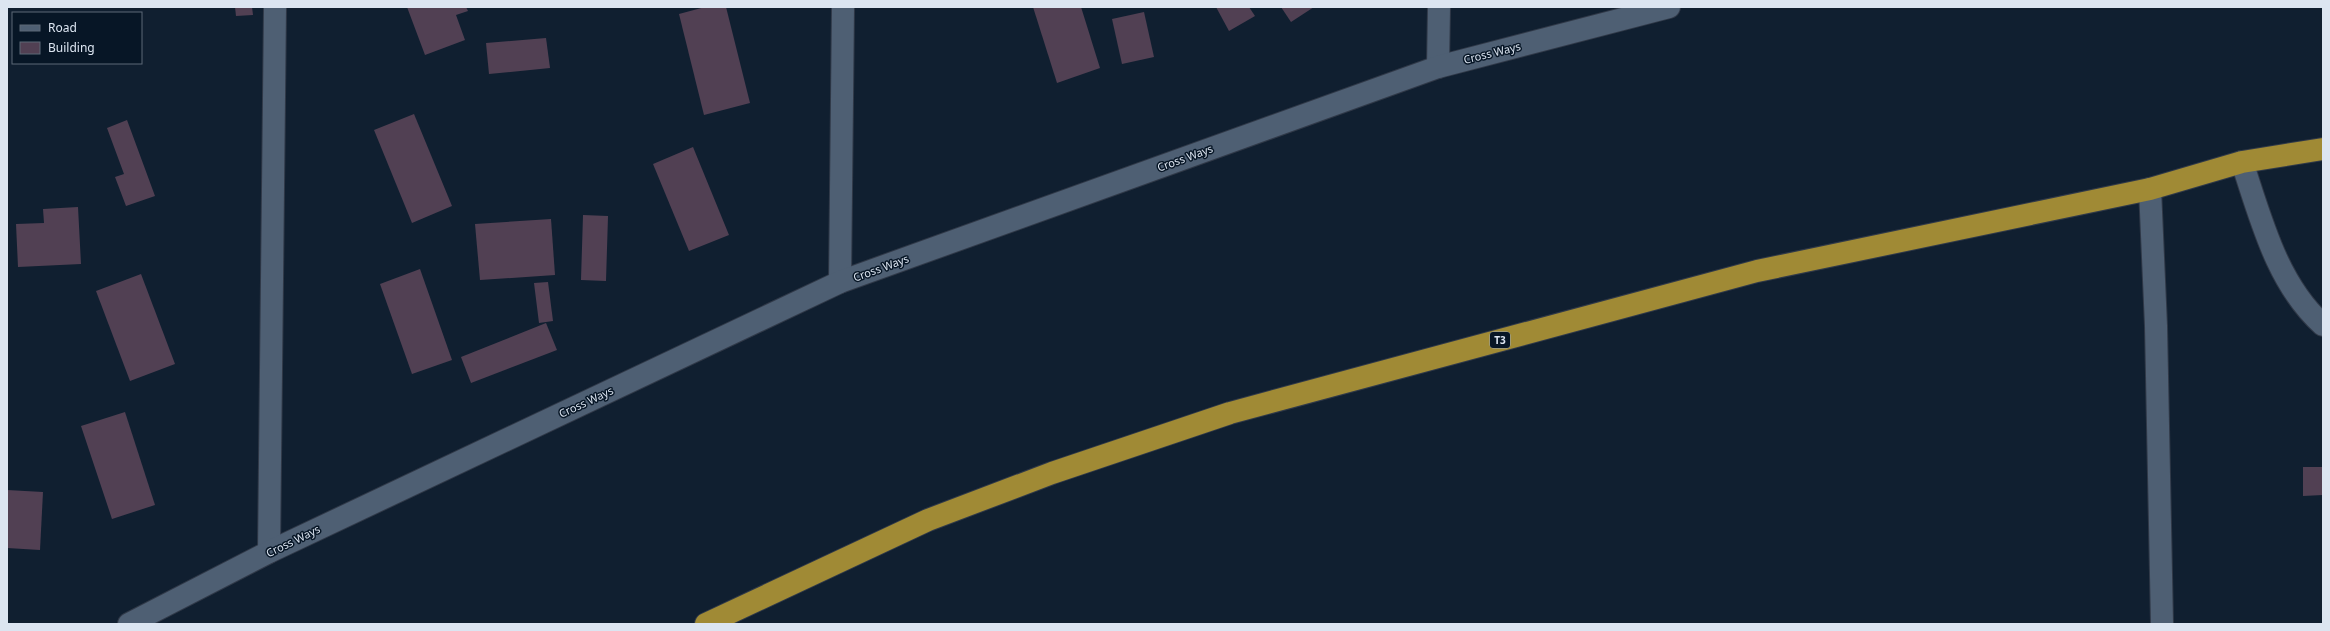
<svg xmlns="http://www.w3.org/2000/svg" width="2330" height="631" viewBox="0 0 2330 631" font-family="'Noto Sans',sans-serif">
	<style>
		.building { fill: #514053 }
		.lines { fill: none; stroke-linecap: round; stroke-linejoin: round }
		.minor-casing { stroke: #303948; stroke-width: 24 }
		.highway-casing { stroke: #303948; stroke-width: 24 }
		.minor { stroke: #4e5f73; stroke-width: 22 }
		.highway { stroke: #a08a35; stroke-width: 22 }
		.labels { text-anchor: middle; stroke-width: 3; stroke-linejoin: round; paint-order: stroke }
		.shield { fill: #071626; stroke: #9ca7b4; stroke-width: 1 }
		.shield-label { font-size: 10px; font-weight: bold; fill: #dce5f1 }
		.street-label { font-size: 11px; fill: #dce5f1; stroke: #071626 }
	</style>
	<rect width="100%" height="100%" fill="#101f30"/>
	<!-- building -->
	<g class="building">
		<path d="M 235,7 L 252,7 L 253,15 L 236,16 Z"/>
		<path d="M 407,7 L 466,7 L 468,11 L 456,15 L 465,40 L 425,55 Z"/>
		<path d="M 705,7 L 726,7 L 750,103 L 704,115 L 679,14 Z"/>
		<path d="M 1033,7 L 1081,7 L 1100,68 L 1057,83 Z"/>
		<path d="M 1216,7 L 1249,7 L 1255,16 L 1229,31 Z"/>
		<path d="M 1281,7 L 1314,7 L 1291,22 Z"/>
		<path d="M 1144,12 L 1154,57 L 1122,64 L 1112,19 Z"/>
		<path d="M 546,38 L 550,68 L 489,74 L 486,43 Z"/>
		<path d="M 414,114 L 452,206 L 412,223 L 374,130 Z"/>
		<path d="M 127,120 L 155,196 L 126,206 L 115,177 L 124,174 L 107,128 Z"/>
		<path d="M 693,147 L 729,235 L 689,251 L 653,164 Z"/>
		<path d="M 78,207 L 81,264 L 18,267 L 16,224 L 44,223 L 43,209 Z"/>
		<path d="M 583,215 L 608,216 L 606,281 L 581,280 Z"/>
		<path d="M 551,219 L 555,275 L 480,280 L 475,224 Z"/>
		<path d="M 420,269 L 452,360 L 412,374 L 380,284 Z"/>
		<path d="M 141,274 L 175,364 L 130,381 L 96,291 Z"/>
		<path d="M 548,282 L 553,321 L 539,323 L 534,283 Z"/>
		<path d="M 546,323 L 557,350 L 471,383 L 461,357 Z"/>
		<path d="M 125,412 L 155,505 L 112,519 L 81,426 Z"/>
		<path d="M 2303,467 L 2323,467 L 2323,495 L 2303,496 Z"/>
		<path d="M 7,490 L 43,492 L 40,550 L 7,548 Z"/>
	</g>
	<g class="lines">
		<defs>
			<g id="minor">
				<path d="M 1438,67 L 1439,7"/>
				<path d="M 2242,162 C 2261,219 2277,284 2323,325"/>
				<path d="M 2150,189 L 2156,326 L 2162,624"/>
				<path d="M 840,282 L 843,7"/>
				<path d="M 269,552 L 275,7"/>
				<path d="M 129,624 L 269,552 L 840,282 L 1438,67 L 1669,7"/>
			</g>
			<path id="highway" d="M 706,624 L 928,520 L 1052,473 L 1230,413 L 1757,271 L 2150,189 L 2242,162 L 2323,149"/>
		</defs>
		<!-- minor casing -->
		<use href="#minor" class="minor-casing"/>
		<!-- highway casing -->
		<use href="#highway" class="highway-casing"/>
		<!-- minor -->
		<use href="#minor" class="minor"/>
		<!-- highway -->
		<use href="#highway" class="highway"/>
	</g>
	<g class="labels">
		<!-- shield labels -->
		<rect class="shield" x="1490" y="332" width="20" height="16" rx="3"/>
		<g class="shield-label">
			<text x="1500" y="344">T3</text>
		</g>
		<!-- street labels -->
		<g class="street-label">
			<text transform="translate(1492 53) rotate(-14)" y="4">Cross Ways</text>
			<text transform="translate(1185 158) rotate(-20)" y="4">Cross Ways</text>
			<text transform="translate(881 268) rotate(-20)" y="4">Cross Ways</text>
			<text transform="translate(586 402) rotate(-25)" y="4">Cross Ways</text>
			<text transform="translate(293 541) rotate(-26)" y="4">Cross Ways</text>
		</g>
	</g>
	<!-- border -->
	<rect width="2330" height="631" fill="none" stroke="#dce5f1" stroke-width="16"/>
	<!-- legend -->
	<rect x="12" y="12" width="130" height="52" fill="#071626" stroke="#5c6977"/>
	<rect x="20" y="25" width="20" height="6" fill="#4e5f73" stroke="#5c6977"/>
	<text x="48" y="32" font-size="12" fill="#dce5f1">Road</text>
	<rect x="20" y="42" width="20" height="12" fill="#514053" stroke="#5c6977"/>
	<text x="48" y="52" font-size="12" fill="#dce5f1">Building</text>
</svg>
